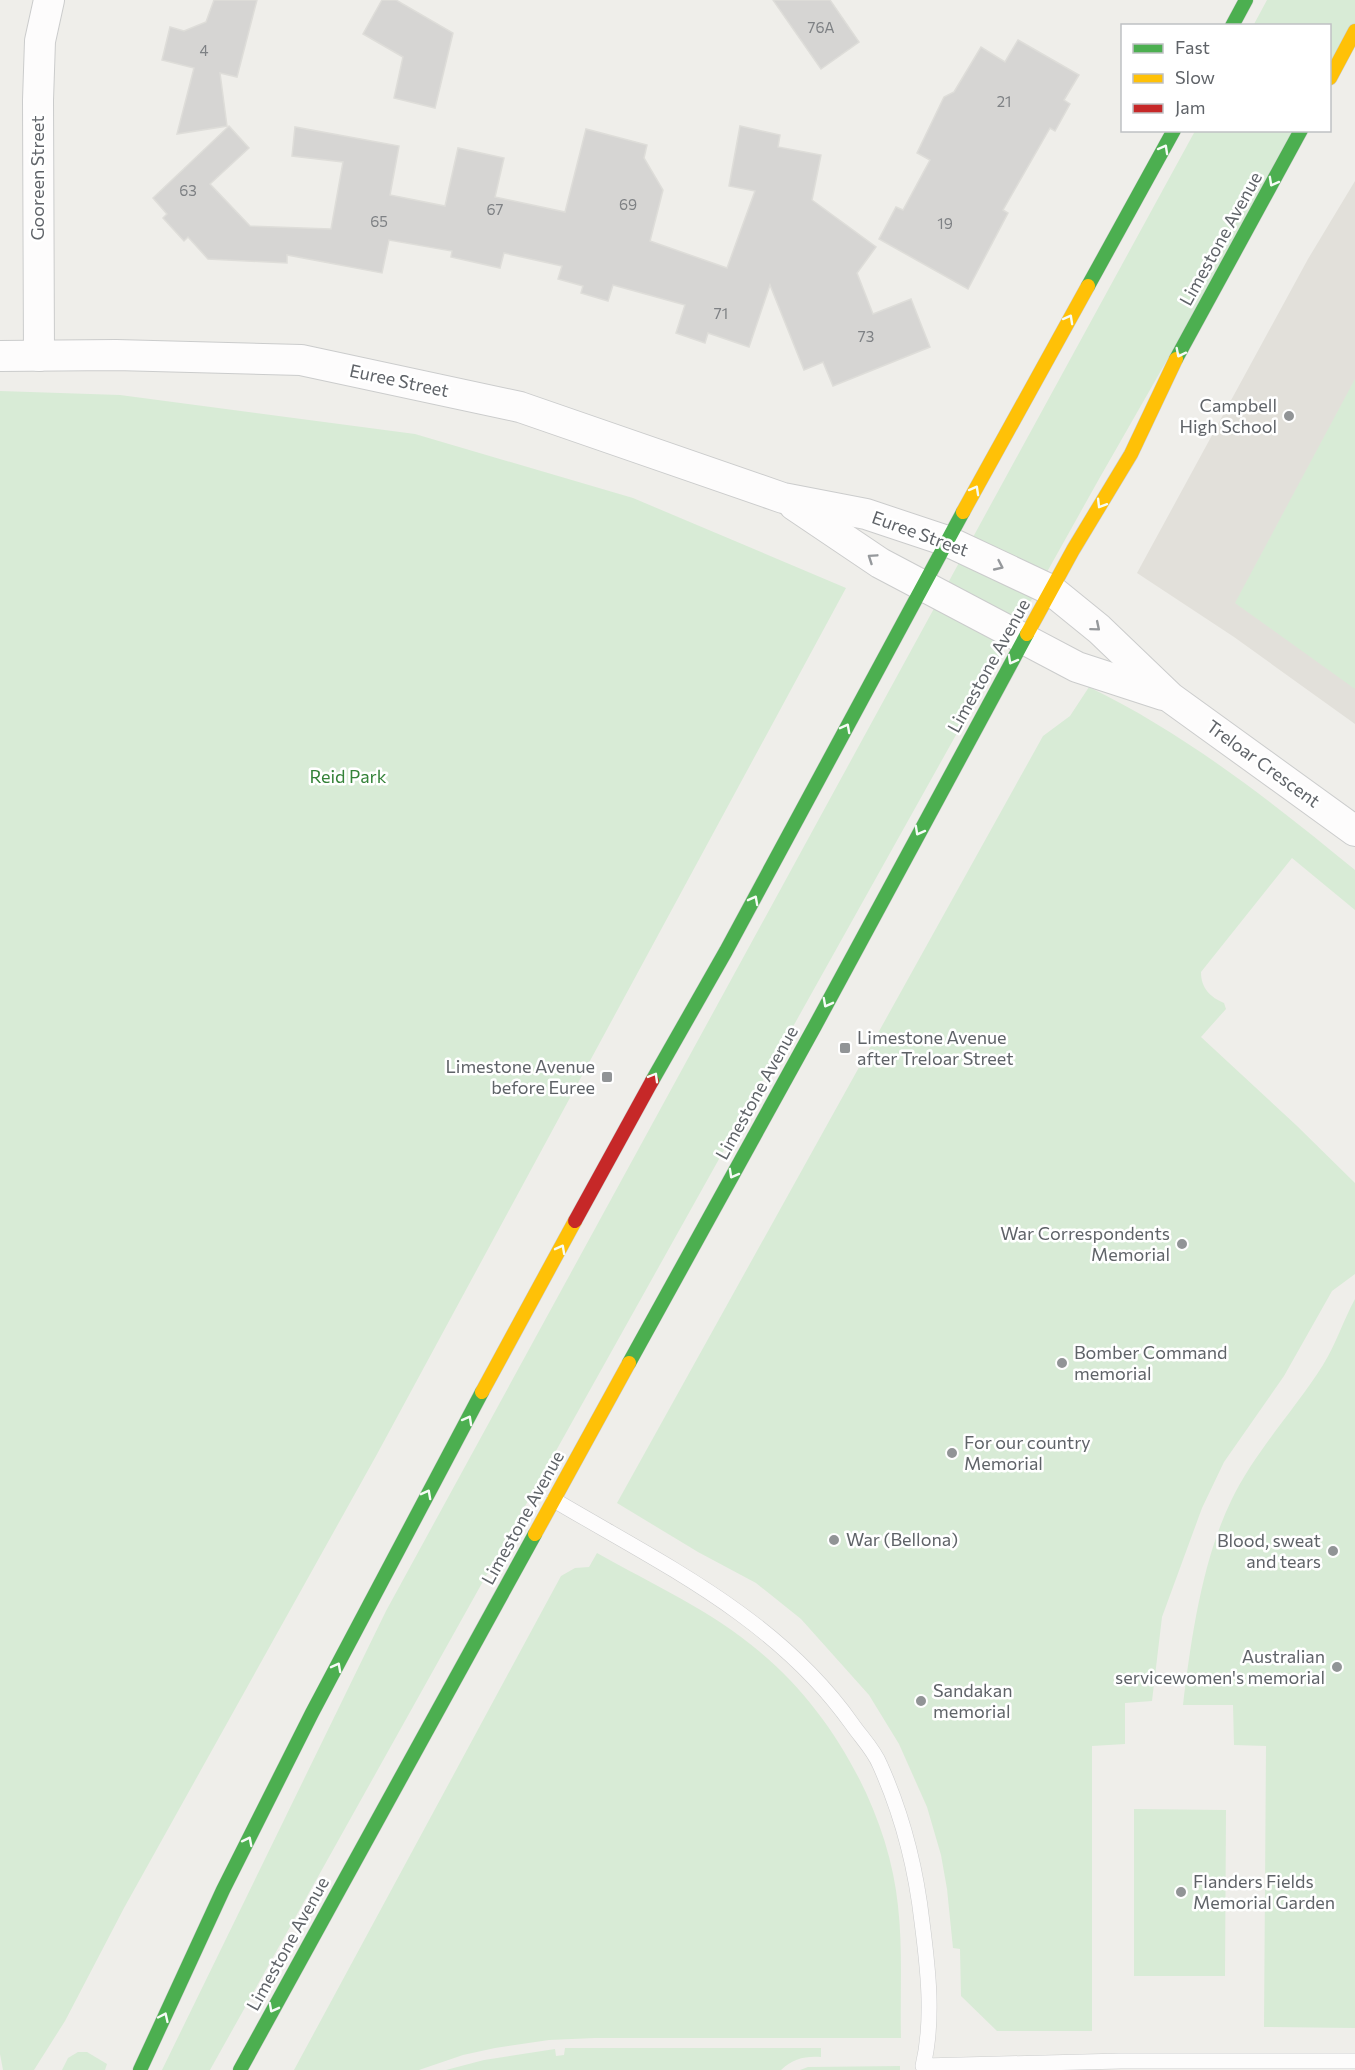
<svg xmlns="http://www.w3.org/2000/svg" width="1355" height="2070" viewBox="0 0 1355 2070" font-family="Commissioner,sans-serif">
	<style>
		.education { fill: #e2e0da }
		.green { fill: #d8ebd6 }
		.building { fill: #d6d5d3; stroke: #deddd9; stroke-width: 1.5 }
		.lines { fill: none; stroke-linecap: round; stroke-linejoin: round }
		.lane-casing { stroke: #cbcccc; stroke-width: 16 }
		.street-casing { stroke: #cbcccc; stroke-width: 32 }
		.fast-casing { stroke: #cacacb; stroke-width: 15 }
		.slow-casing { stroke: #cacacb; stroke-width: 15 }
		.jam-casing { stroke: #cacacb; stroke-width: 15 }
		.lane { stroke: #fdfcfc; stroke-width: 15 }
		.street { stroke: #fdfcfc; stroke-width: 30 }
		.fast { stroke: #4caf50; stroke-width: 14 }
		.slow { stroke: #ffc107; stroke-width: 14 }
		.jam { stroke: #c62828; stroke-width: 14 }
		.oneway { stroke: #f6fbf6 }
		.oneway2 { stroke: #96999c }
		.poi-dot { fill: #919496; stroke: #fff; stroke-width: 2 }
		.labels { text-anchor: middle; stroke-width: 5; stroke-linejoin: round; paint-order: stroke }
		.number-label { font-size: 15px; fill: #7e8184 }
		.street-label { font-size: 18px; fill: #5f6368; stroke: #fff }
		.poi-label { font-size: 18px; fill: #5f6368; stroke: #fff; text-anchor: start }
		.park-label { font-size: 18px; fill: #348238; stroke: #fff }
	</style>
	<rect width="100%" height="100%" fill="#efeeea"/>
	<!-- education -->
	<path class="education" d="M 1355,181 L 1355,724 L 1234,637 L 1137,573 L 1308,259 Z"/>
	<!-- green -->
	<g class="green">
		<path d="M 1267,0 L 1355,0 L 1355,31 L 1330,75 L 1330,26 L 1253,26 Z"/>
		<path d="M 1195,131 L 1298,131 L 1099,479 L 210,2070 L 162,2070 L 386,1611 Z"/>
		<path d="M 1355,379 L 1355,689 L 1235,603 Z"/>
		<path d="M 0,391 L 120,395 L 415,434 L 633,498 L 846,588 L 376,1456 L 124,1908 L 65,2021 L 34,2070 L 3,2070 L 0,2054 Z"/>
		<path d="M 1089,687 C 1186,734 1272,802 1355,870 L 1355,910 L 1292,858 L 1201,972 C 1201,988 1210,997 1224,1003 L 1226,1009 L 1201,1037 L 1296,1125 L 1355,1183 L 1355,1274 L 1332,1291 L 1284,1376 L 1224,1462 L 1202,1508 L 1162,1617 L 1152,1701 L 1125,1703 L 1125,1744 L 1092,1746 L 1092,2031 L 997,2031 L 961,1996 L 960,1949 L 953,1948 L 947,1889 L 941,1855 L 927,1807 L 899,1744 L 869,1695 L 801,1619 L 756,1583 L 698,1552 L 617,1503 L 1043,736 L 1070,716 Z"/>
		<path d="M 1355,1299 L 1355,2028 L 1264,2027 L 1266,1746 L 1234,1745 L 1233,1705 L 1183,1705 C 1191,1639 1202,1561 1231,1501 C 1255,1451 1294,1411 1323,1365 C 1336,1344 1343,1321 1355,1299 Z"/>
		<path d="M 597,1553 C 652,1584 712,1611 760,1652 C 832,1711 889,1813 898,1906 C 903,1950 900,1994 901,2038 L 595,2038 L 549,2040 L 495,2048 L 463,2055 L 419,2070 L 294,2070 L 561,1576 L 575,1568 L 589,1567 Z"/>
		<path d="M 1134,1809 L 1226,1810 L 1225,1976 L 1134,1976 Z"/>
		<path d="M 565,2048 L 821,2048 L 821,2057 C 804,2056 793,2059 781,2070 L 446,2070 L 484,2060 L 555,2049 L 556,2056 L 564,2055 Z"/>
		<path d="M 78,2052 L 87,2052 L 107,2064 L 105,2070 L 62,2070 L 68,2058 Z"/>
		<path d="M 900,2066 L 900,2070 L 800,2070 L 808,2067 Z"/>
	</g>
	<!-- building -->
	<g class="building">
		<path d="M 214,0 L 257,0 L 237,77 L 220,73 L 227,126 L 177,134 L 194,68 L 162,60 L 170,27 L 184,31 L 206,22 Z"/>
		<path d="M 382,0 L 396,0 L 453,33 L 435,108 L 394,98 L 403,57 L 363,34 Z"/>
		<path d="M 773,0 L 830,0 L 859,42 L 821,69 Z"/>
		<path d="M 1018,40 L 1079,75 L 1064,100 L 1070,104 L 1055,131 L 1050,128 L 1003,210 L 1008,213 L 968,289 L 879,239 L 896,207 L 903,210 L 930,160 L 917,153 L 944,97 L 954,92 L 981,47 L 1005,62 Z"/>
		<path d="M 229,126 L 249,148 L 210,184 L 250,226 L 331,229 L 343,162 L 292,156 L 295,127 L 399,146 L 390,195 L 445,206 L 458,148 L 504,158 L 495,197 L 565,212 L 586,129 L 647,145 L 644,158 L 663,190 L 650,241 L 727,268 L 755,191 L 729,186 L 740,126 L 780,135 L 778,147 L 821,155 L 812,200 L 876,247 L 857,273 L 873,314 L 911,299 L 930,347 L 833,386 L 823,362 L 804,370 L 770,285 L 749,347 L 708,333 L 705,343 L 676,333 L 685,305 L 613,285 L 608,301 L 581,293 L 583,286 L 558,279 L 562,266 L 504,253 L 500,268 L 451,257 L 452,251 L 389,240 L 382,273 L 287,255 L 287,263 L 208,259 L 188,237 L 184,241 L 163,218 L 167,214 L 153,198 Z"/>
	</g>
	<g class="lines">
		<defs>
			<path id="lane" d="M 554,1500 C 662,1564 777,1618 852,1724 C 861,1737 874,1750 880,1765 C 902,1814 916,1869 922,1922 C 928,1968 934,2020 923,2066 L 1121,2061 L 1355,2061"/>
			<g id="street">
				<path d="M 0,356 L 116,355 L 301,360 L 520,407 L 783,498 L 866,514 L 947,541 L 1051,590 L 1099,629 L 1171,698 L 1355,831"/>
				<path d="M 39,356 L 38,100 L 40,41 L 49,0"/>
				<path d="M 794,505 L 880,563 L 1077,667 L 1163,695"/>
			</g>
			<g id="fast">
				<path d="M 1232,26 L 1246,0"/>
				<path d="M 1088,286 L 1174,130"/>
				<path d="M 1176,359 L 1301,130"/>
				<path d="M 652,1081 L 726,951 L 963,512"/>
				<path d="M 629,1363 L 815,1026 L 1027,634"/>
				<path d="M 140,2070 L 223,1890 L 312,1713 L 482,1392"/>
				<path d="M 240,2070 L 535,1534"/>
			</g>
			<g id="slow">
				<path d="M 1330,78 L 1355,31"/>
				<path d="M 963,512 L 1088,286"/>
				<path d="M 1027,634 L 1073,550 L 1131,454 L 1176,359"/>
				<path d="M 482,1392 L 575,1221"/>
				<path d="M 535,1534 L 629,1363"/>
			</g>
			<path id="jam" d="M 575,1221 L 652,1081"/>
		</defs>
		<!-- lane casing -->
		<use href="#lane" class="lane-casing"/>
		<!-- street casing -->
		<use href="#street" class="street-casing"/>
		<!-- fast casing -->
		<use href="#fast" class="fast-casing"/>
		<!-- slow casing -->
		<use href="#slow" class="slow-casing"/>
		<!-- jam casing -->
		<use href="#jam" class="jam-casing"/>
		<!-- lane -->
		<use href="#lane" class="lane"/>
		<!-- street -->
		<use href="#street" class="street"/>
		<!-- fast -->
		<use href="#fast" class="fast"/>
		<!-- slow -->
		<use href="#slow" class="slow"/>
		<!-- jam -->
		<use href="#jam" class="jam"/>
	</g>
	<!-- one-way arrows -->
	<defs><path id="oneway-chevron" d="M-2-3.5L2.5 0L-2 3.5" fill="none" stroke-width="1.6" stroke-linecap="round" stroke-linejoin="round" transform="scale(1.5)"/></defs>
	<g class="oneway">
		<use href="#oneway-chevron" transform="translate(1164 149) rotate(-61)"/>
		<use href="#oneway-chevron" transform="translate(1273 182) rotate(119)"/>
		<use href="#oneway-chevron" transform="translate(1069 319) rotate(-61)"/>
		<use href="#oneway-chevron" transform="translate(1180 353) rotate(117)"/>
		<use href="#oneway-chevron" transform="translate(975 490) rotate(-61)"/>
		<use href="#oneway-chevron" transform="translate(1101 504) rotate(121)"/>
		<use href="#oneway-chevron" transform="translate(1012 660) rotate(119)"/>
		<use href="#oneway-chevron" transform="translate(846 728) rotate(-62)"/>
		<use href="#oneway-chevron" transform="translate(919 831) rotate(119)"/>
		<use href="#oneway-chevron" transform="translate(754 900) rotate(-62)"/>
		<use href="#oneway-chevron" transform="translate(827 1003) rotate(118)"/>
		<use href="#oneway-chevron" transform="translate(654 1077) rotate(-60)"/>
		<use href="#oneway-chevron" transform="translate(733 1174) rotate(119)"/>
		<use href="#oneway-chevron" transform="translate(561 1249) rotate(-62)"/>
		<use href="#oneway-chevron" transform="translate(468 1420) rotate(-61)"/>
		<use href="#oneway-chevron" transform="translate(427 1494) rotate(-62)"/>
		<use href="#oneway-chevron" transform="translate(337 1667) rotate(-62)"/>
		<use href="#oneway-chevron" transform="translate(248 1841) rotate(-63)"/>
		<use href="#oneway-chevron" transform="translate(273 2008) rotate(118)"/>
		<use href="#oneway-chevron" transform="translate(164 2017) rotate(-65)"/>
	</g>
	<g class="oneway2">
		<use href="#oneway-chevron" transform="translate(872 558) rotate(-146)"/>
		<use href="#oneway-chevron" transform="translate(999 566) rotate(25)"/>
		<use href="#oneway-chevron" transform="translate(1096 627) rotate(40)"/>
	</g>
	<!-- markers -->
	<g class="poi-dot">
		<circle cx="1289" cy="416" r="6"/>
		<rect x="839" y="1042" width="12" height="12" rx="3"/>
		<rect x="601" y="1071" width="12" height="12" rx="3"/>
		<circle cx="1182" cy="1244" r="6"/>
		<circle cx="1062" cy="1363" r="6"/>
		<circle cx="952" cy="1453" r="6"/>
		<circle cx="834" cy="1540" r="6"/>
		<circle cx="1333" cy="1551" r="6"/>
		<circle cx="1337" cy="1667" r="6"/>
		<circle cx="921" cy="1701" r="6"/>
		<circle cx="1181" cy="1892" r="6"/>
	</g>
	<g class="labels">
		<!-- number labels -->
		<g class="number-label">
			<text x="821" y="33">76A</text>
			<text x="204" y="56">4</text>
			<text x="1004" y="107">21</text>
			<text x="188" y="196">63</text>
			<text x="628" y="210">69</text>
			<text x="495" y="215">67</text>
			<text x="379" y="227">65</text>
			<text x="945" y="229">19</text>
			<text x="721" y="319">71</text>
			<text x="866" y="342">73</text>
		</g>
		<!-- street labels -->
		<g class="street-label">
			<text transform="translate(38 178) rotate(-90)" y="6">Gooreen Street</text>
			<text transform="translate(1221 239) rotate(-61)" y="6">Limestone Avenue</text>
			<text transform="translate(399 381) rotate(12)" y="6">Euree Street</text>
			<text transform="translate(920 534) rotate(20)" y="6">Euree Street</text>
			<text transform="translate(989 666) rotate(-61)" y="6">Limestone Avenue</text>
			<text transform="translate(1263 764) rotate(36)" y="6">Treloar Crescent</text>
			<text transform="translate(757 1093) rotate(-61)" y="6">Limestone Avenue</text>
			<text transform="translate(523 1518) rotate(-61)" y="6">Limestone Avenue</text>
			<text transform="translate(288 1944) rotate(-61)" y="6">Limestone Avenue</text>
		</g>
		<!-- poi labels -->
		<g class="poi-label">
			<text x="1277" y="412" text-anchor="end">Campbell<tspan x="1277" dy="21">High School</tspan></text>
			<text x="857" y="1044">Limestone Avenue<tspan x="857" dy="21">after Treloar Street</tspan></text>
			<text x="595" y="1073" text-anchor="end">Limestone Avenue<tspan x="595" dy="21">before Euree</tspan></text>
			<text x="1170" y="1240" text-anchor="end">War Correspondents<tspan x="1170" dy="21">Memorial</tspan></text>
			<text x="1074" y="1359">Bomber Command<tspan x="1074" dy="21">memorial</tspan></text>
			<text x="964" y="1449">For our country<tspan x="964" dy="21">Memorial</tspan></text>
			<text x="846" y="1546">War (Bellona)</text>
			<text x="1321" y="1547" text-anchor="end">Blood, sweat<tspan x="1321" dy="21">and tears</tspan></text>
			<text x="1325" y="1663" text-anchor="end">Australian<tspan x="1325" dy="21">servicewomen's memorial</tspan></text>
			<text x="933" y="1697">Sandakan<tspan x="933" dy="21">memorial</tspan></text>
			<text x="1193" y="1888">Flanders Fields<tspan x="1193" dy="21">Memorial Garden</tspan></text>
		</g>
		<!-- park labels -->
		<g class="park-label">
			<text x="348" y="783">Reid Park</text>
		</g>
	</g>
	<!-- legend -->
	<rect x="1121" y="24" width="210" height="108" fill="#ffffff" stroke="#bfc1c3" stroke-width="1.5"/>
	<rect x="1133" y="44" width="30" height="9" fill="#4caf50" stroke="#bfc1c3" stroke-width="1.5"/>
	<text x="1175" y="54" font-size="18" fill="#5f6368">Fast</text>
	<rect x="1133" y="74" width="30" height="9" fill="#ffc107" stroke="#bfc1c3" stroke-width="1.5"/>
	<text x="1175" y="84" font-size="18" fill="#5f6368">Slow</text>
	<rect x="1133" y="104" width="30" height="9" fill="#c62828" stroke="#bfc1c3" stroke-width="1.5"/>
	<text x="1175" y="114" font-size="18" fill="#5f6368">Jam</text>
</svg>
